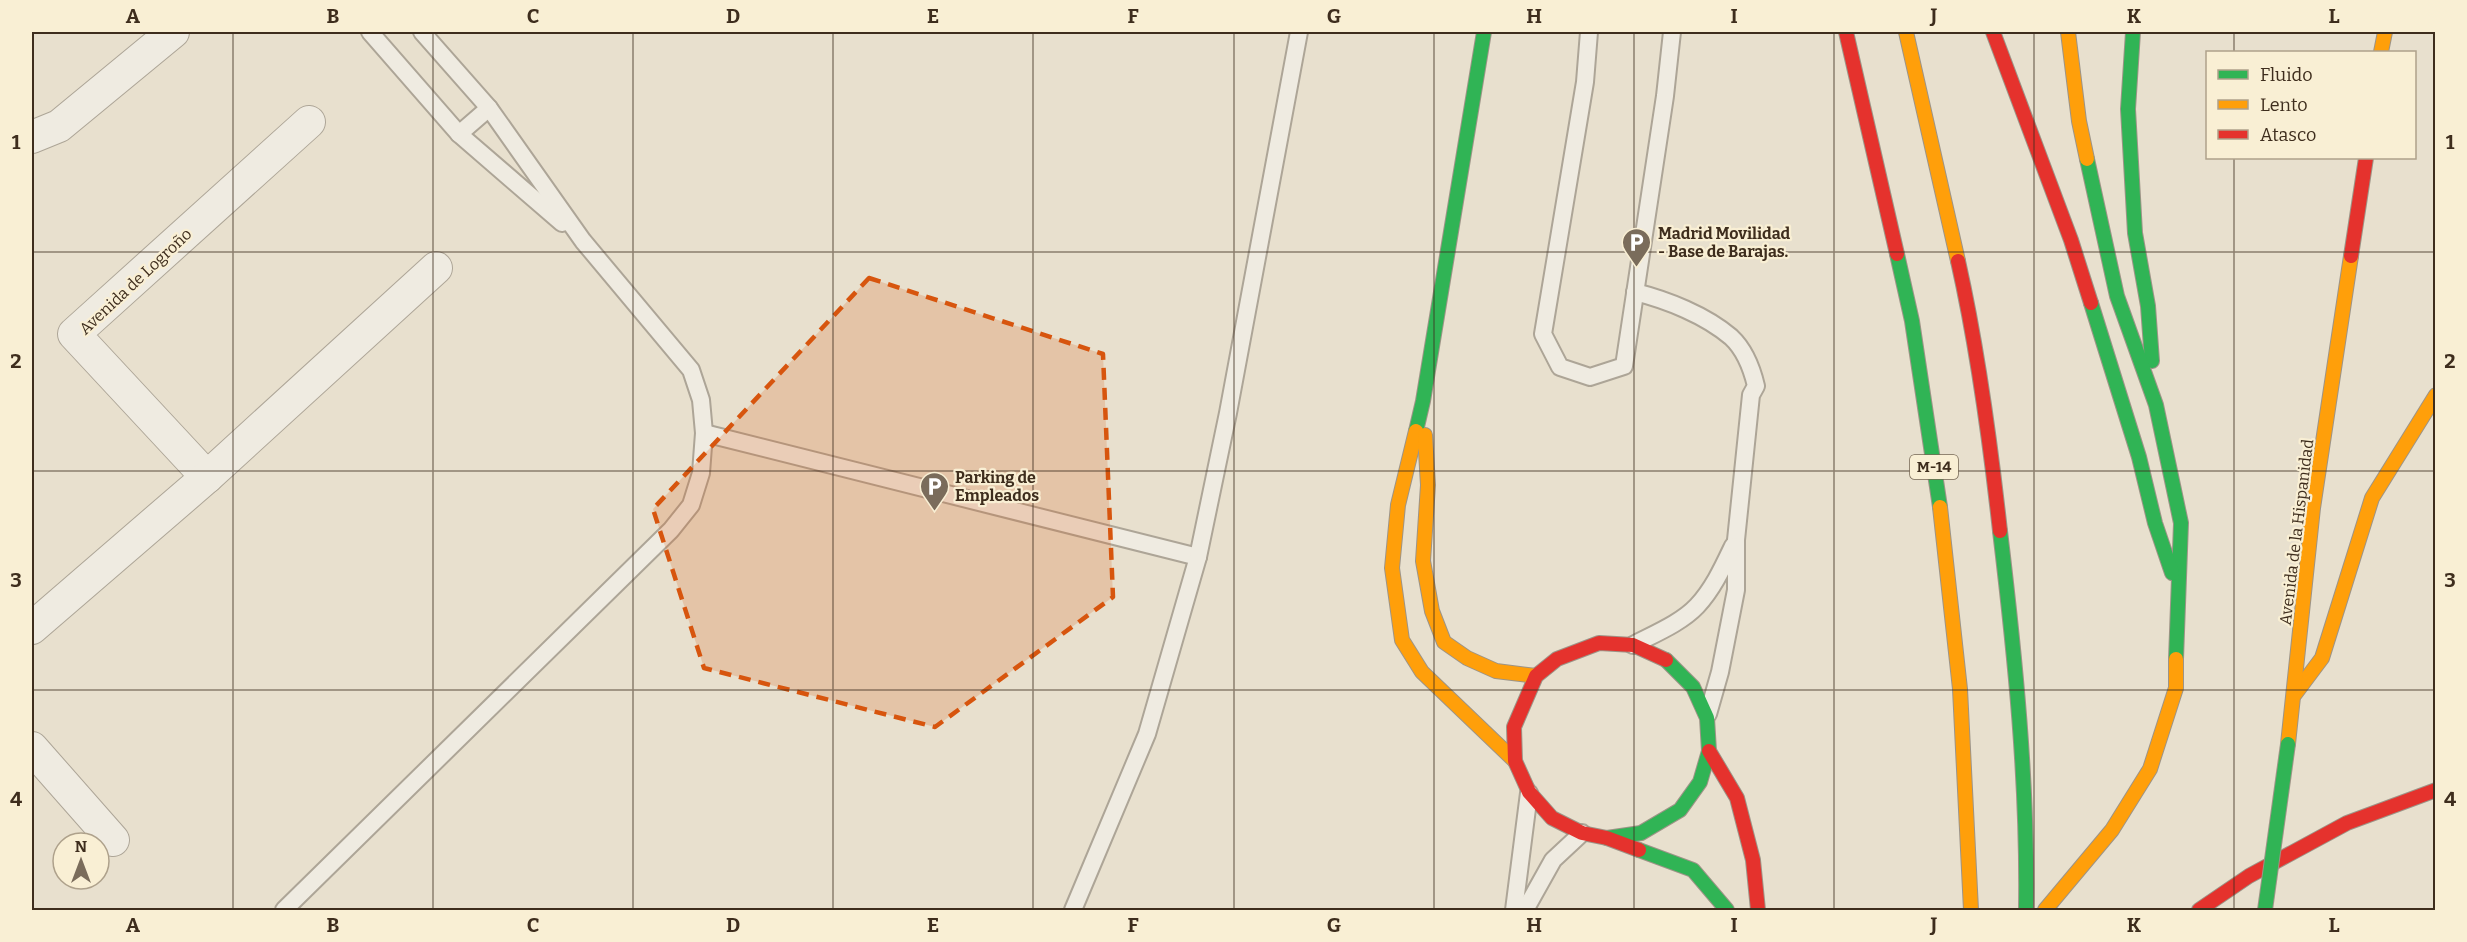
<svg xmlns="http://www.w3.org/2000/svg" width="2467" height="942" viewBox="0 0 2467 942" font-family="Bitter,serif">
	<style>
		.lines { fill: none; stroke-linecap: round; stroke-linejoin: round }
		.lane-casing { stroke: #ada597; stroke-width: 20 }
		.street-casing { stroke: #ada597; stroke-width: 34 }
		.fast-casing { stroke: #9d9487; stroke-width: 16 }
		.slow-casing { stroke: #9d9487; stroke-width: 16 }
		.jam-casing { stroke: #9d9487; stroke-width: 16 }
		.lane { stroke: #efebe1; stroke-width: 16 }
		.street { stroke: #efebe1; stroke-width: 32 }
		.fast { stroke: #30b455; stroke-width: 14 }
		.slow { stroke: #ff9f0a; stroke-width: 14 }
		.jam { stroke: #e5322d; stroke-width: 14 }
		.fast-bridge-casing { stroke: #9d9487; stroke-width: 16; stroke-linecap: butt }
		.fast-bridge { stroke: #30b455; stroke-width: 14 }
		.marked { fill: #d7550e; fill-opacity: 0.2; stroke: #d7550e; stroke-width: 4.5; stroke-dasharray: 12 8; stroke-linejoin: round }
		.grid { fill: none; stroke: #3e2d1d; stroke-width: 1.5; stroke-opacity: 0.55 }
		.labels { text-anchor: middle; stroke-width: 4.5; stroke-linejoin: round; paint-order: stroke }
		.shield { fill: #f9efd4; stroke: #766754; stroke-width: 1.5 }
		.shield-label { font-size: 15px; font-weight: bold; fill: #3e2d1d }
		.poi-label { font-size: 16px; font-weight: bold; fill: #3e2d1d; stroke: #f9efd4; text-anchor: start }
		.street-label { font-size: 16px; fill: #3e2d1d; stroke: #f9efd4 }
		.neatline { fill: none; stroke: #3e2d1d; stroke-width: 2 }
		.grid-label { font-size: 20px; text-anchor: middle; font-weight: bold; fill: #3e2d1d }
	</style>
	<rect width="100%" height="100%" fill="#e8e0ce"/>
	<g class="lines">
		<defs>
			<g id="lane">
				<path d="M 370,32 L 459,134 L 562,223"/>
				<path d="M 1589,32 L 1585,82 L 1543,334 L 1560,367 L 1590,377 L 1624,366 L 1665,96 L 1672,32"/>
				<path d="M 459,134 L 489,108"/>
				<path d="M 1635,292 C 1667,300 1705,315 1731,337 C 1745,350 1752,369 1756,386 L 1751,395 L 1736,540 L 1736,590 L 1720,672 L 1708,714"/>
				<path d="M 704,433 L 1198,557"/>
				<path d="M 1633,645 C 1654,634 1681,623 1697,606 C 1713,589 1723,567 1733,546"/>
				<path d="M 284,910 L 671,530 L 691,505 L 701,473 L 704,433 L 701,400 L 691,370 L 583,241 L 489,108 L 422,32"/>
				<path d="M 1073,910 L 1147,734 L 1198,557 L 1228,413 L 1299,32"/>
				<path d="M 1514,910 L 1529,793"/>
				<path d="M 1525,910 L 1553,860 L 1582,833"/>
			</g>
			<g id="street">
				<path d="M 32,137 L 59,126 L 173,32"/>
				<path d="M 207,477 L 74,334 L 309,122"/>
				<path d="M 32,628 L 207,477 L 436,268"/>
				<path d="M 32,748 L 113,840"/>
			</g>
			<g id="fast">
				<path d="M 2133,32 L 2128,109 L 2135,233 L 2148,306 L 2152,361"/>
				<path d="M 2087,159 L 2117,296 L 2156,405 L 2181,523 L 2176,659"/>
				<path d="M 1897,254 L 1912,321 L 1940,507"/>
				<path d="M 2091,303 L 2139,457 L 2155,523 L 2172,573"/>
				<path d="M 1416,431 L 1423,401 L 1484,32"/>
				<path d="M 2000,531 C 2015,656 2028,783 2026,910"/>
				<path d="M 1607,838 L 1641,833 L 1680,810 L 1700,782 L 1709,751 L 1707,718 L 1693,687 L 1666,660"/>
				<path d="M 1639,850 L 1693,870 L 1727,910"/>
			</g>
			<g id="slow">
				<path d="M 1906,32 L 1958,261"/>
				<path d="M 2068,32 L 2079,121 L 2087,159"/>
				<path d="M 2381,52 L 2385,32"/>
				<path d="M 1416,431 L 1398,505 L 1392,568 L 1402,640 L 1422,672 L 1515,761"/>
				<path d="M 1425,435 L 1428,485 L 1423,561 L 1432,611 L 1444,642 L 1467,658 L 1496,671 L 1536,676"/>
				<path d="M 1940,507 L 1960,689 L 1971,910"/>
				<path d="M 2295,694 L 2322,658 L 2372,498 L 2436,395"/>
				<path d="M 2288,744 L 2313,508 L 2351,256"/>
				<path d="M 2045,910 L 2112,830 L 2150,769 L 2176,688 L 2176,659"/>
			</g>
			<g id="jam">
				<path d="M 1846,32 L 1897,254"/>
				<path d="M 1993,32 L 2071,240 L 2091,303"/>
				<path d="M 2351,256 L 2366,158"/>
				<path d="M 1958,261 C 1978,350 1990,440 2000,531"/>
				<path d="M 1709,751 L 1737,798 L 1753,860 L 1758,910"/>
				<path d="M 1639,850 L 1607,838 L 1582,833 L 1552,818 L 1529,792 L 1515,761 L 1514,727 L 1536,676 L 1557,659 L 1599,643 L 1633,645 L 1666,660"/>
				<path d="M 2199,910 L 2249,876 L 2347,823 L 2436,790"/>
			</g>
		</defs>
		<!-- lane casing -->
		<use href="#lane" class="lane-casing"/>
		<!-- street casing -->
		<use href="#street" class="street-casing"/>
		<!-- fast casing -->
		<use href="#fast" class="fast-casing"/>
		<!-- slow casing -->
		<use href="#slow" class="slow-casing"/>
		<!-- jam casing -->
		<use href="#jam" class="jam-casing"/>
		<!-- lane -->
		<use href="#lane" class="lane"/>
		<!-- street -->
		<use href="#street" class="street"/>
		<!-- fast -->
		<use href="#fast" class="fast"/>
		<!-- slow -->
		<use href="#slow" class="slow"/>
		<!-- jam -->
		<use href="#jam" class="jam"/>
		<defs>
			<path id="fast-bridge" d="M 2265,910 L 2288,744"/>
		</defs>
		<!-- fast-bridge casing -->
		<use href="#fast-bridge" class="fast-bridge-casing"/>
		<!-- fast-bridge -->
		<use href="#fast-bridge" class="fast-bridge"/>
	</g>
	<!-- marked area -->
	<path class="marked" d="M 869,278 L 1103,354 L 1113,597 L 935,727 L 704,668 L 653,509 Z"/>
	<!-- grid -->
	<path class="grid" d="M 233,32 L 233,910M 433,32 L 433,910M 633,32 L 633,910M 833,32 L 833,910M 1033,32 L 1033,910M 1234,32 L 1234,910M 1434,32 L 1434,910M 1634,32 L 1634,910M 1834,32 L 1834,910M 2034,32 L 2034,910M 2234,32 L 2234,52M 2234,158 L 2234,910M 32,252 L 2436,252M 32,471 L 2436,471M 32,690 L 2436,690"/>
	<!-- icons -->
	<defs>
		<symbol id="parking-pin" viewBox="-11 -11 22 30"><path d="M0 17L-7.5 6A9.5 9.5 0 1 1 7.5 6Z" fill="#7a6c5b" stroke="#f9efd4"/><path d="M-3.5-5.5H1a3.5 3.5 0 0 1 0 7H-1V5.5H-3.5ZM-1-3.4V-.6H.8a1.4 1.4 0 0 0 0-2.8Z" fill="#fff"/></symbol>
	</defs>
	<g fill-rule="evenodd">
		<use href="#parking-pin" x="1620" y="226" width="33" height="45"/>
		<use href="#parking-pin" x="918" y="470" width="33" height="45"/>
	</g>
	<g class="labels">
		<!-- shield labels -->
		<rect class="shield" x="1910" y="455" width="48" height="24" rx="4.5"/>
		<g class="shield-label">
			<text x="1934" y="472">M-14</text>
		</g>
		<!-- poi labels -->
		<g class="poi-label">
			<text x="1658" y="239">Madrid Movilidad<tspan x="1658" dy="18">- Base de Barajas.</tspan></text>
			<text x="955" y="483">Parking de<tspan x="955" dy="18">Empleados</tspan></text>
		</g>
		<!-- street labels -->
		<g class="street-label">
			<text transform="translate(135 281) rotate(-43)" y="6">Avenida de Logroño</text>
			<text transform="translate(2296 532) rotate(-83)" y="6">Avenida de la Hispanidad</text>
		</g>
	</g>
	<!-- border -->
	<rect width="2467" height="942" fill="none" stroke="#f9efd4" stroke-width="66"/>
	<!-- legend -->
	<rect x="2206" y="51" width="210" height="108" fill="#f9efd4" stroke="#aea18b" stroke-width="1.5"/>
	<rect x="2218" y="70" width="30" height="9" fill="#30b455" stroke="#aea18b" stroke-width="1.5"/>
	<text x="2260" y="81" font-size="18" fill="#3e2d1d">Fluido</text>
	<rect x="2218" y="100" width="30" height="9" fill="#ff9f0a" stroke="#aea18b" stroke-width="1.5"/>
	<text x="2260" y="111" font-size="18" fill="#3e2d1d">Lento</text>
	<rect x="2218" y="130" width="30" height="9" fill="#e5322d" stroke="#aea18b" stroke-width="1.5"/>
	<text x="2260" y="141" font-size="18" fill="#3e2d1d">Atasco</text>
	<!-- north arrow -->
	<g transform="translate(81 861)"><circle r="28" fill="#f9efd4" stroke="#aea18b" stroke-width="1.5"/>
	<path d="M0-4.5L10 22L0 15L-10 22Z" fill="#7a6c5b"/>
	<text y="-9" font-size="16" font-weight="bold" text-anchor="middle" fill="#3e2d1d">N</text>
	</g>
	<rect x="33" y="33" width="2401" height="876" class="neatline"/>
	<g class="grid-label">
		<text x="133" y="23">A</text>
		<text x="333" y="23">B</text>
		<text x="533" y="23">C</text>
		<text x="733" y="23">D</text>
		<text x="933" y="23">E</text>
		<text x="1133" y="23">F</text>
		<text x="1334" y="23">G</text>
		<text x="1534" y="23">H</text>
		<text x="1734" y="23">I</text>
		<text x="1934" y="23">J</text>
		<text x="2134" y="23">K</text>
		<text x="2334" y="23">L</text>
		<text x="16" y="149">1</text>
		<text x="2450" y="149">1</text>
		<text x="16" y="368">2</text>
		<text x="2450" y="368">2</text>
		<text x="16" y="587">3</text>
		<text x="2450" y="587">3</text>
		<text x="16" y="806">4</text>
		<text x="2450" y="806">4</text>
		<text x="133" y="932">A</text>
		<text x="333" y="932">B</text>
		<text x="533" y="932">C</text>
		<text x="733" y="932">D</text>
		<text x="933" y="932">E</text>
		<text x="1133" y="932">F</text>
		<text x="1334" y="932">G</text>
		<text x="1534" y="932">H</text>
		<text x="1734" y="932">I</text>
		<text x="1934" y="932">J</text>
		<text x="2134" y="932">K</text>
		<text x="2334" y="932">L</text>
	</g>
</svg>
